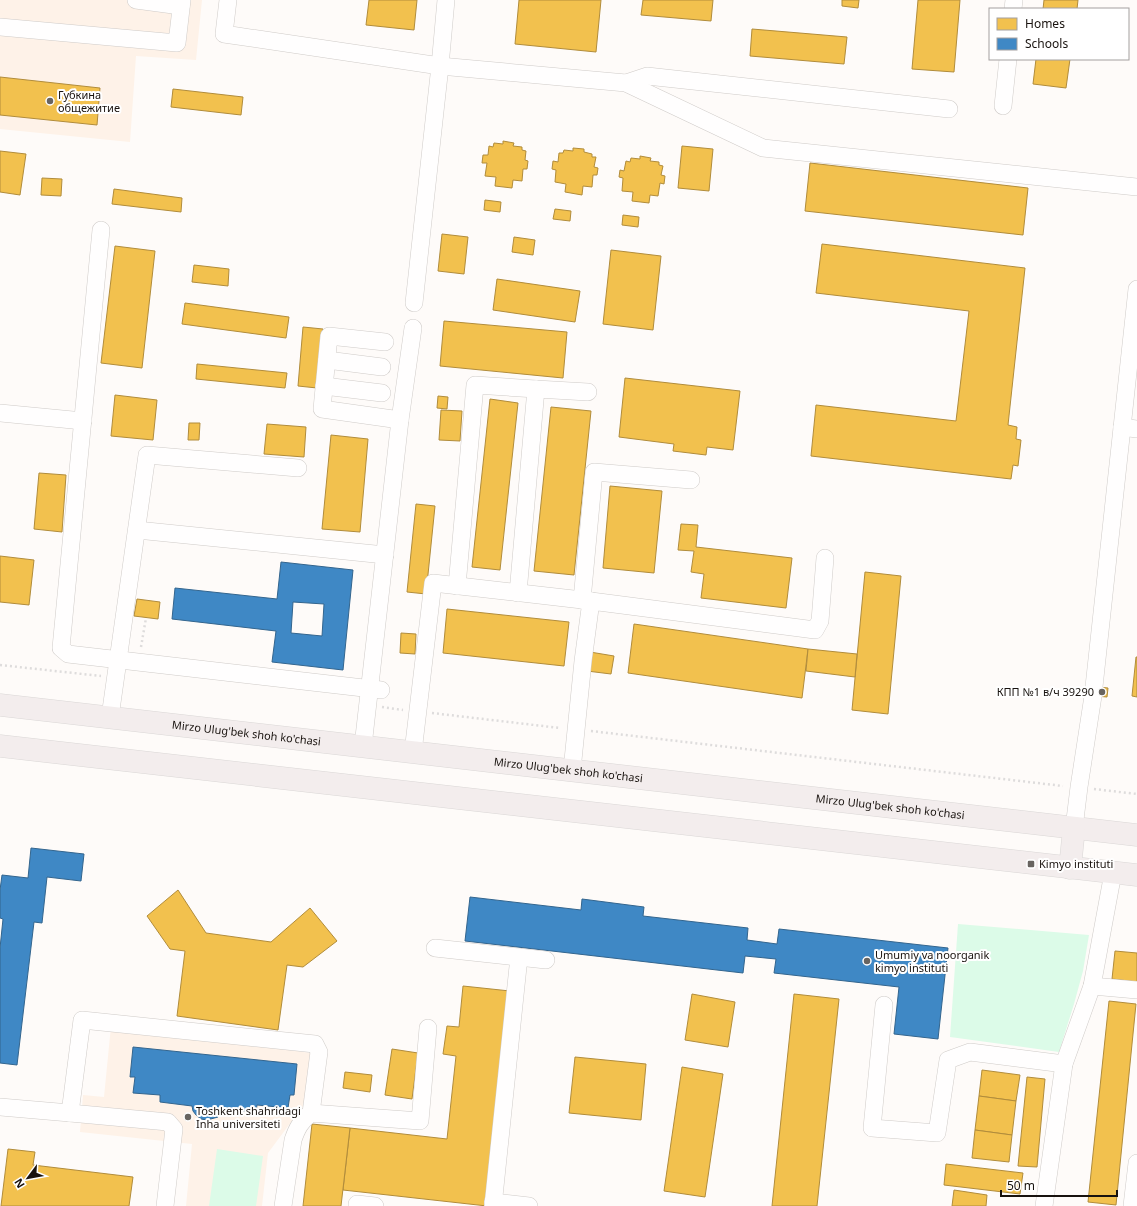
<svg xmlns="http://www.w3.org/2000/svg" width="1137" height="1206" viewBox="0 0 1137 1206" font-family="'Noto Sans',sans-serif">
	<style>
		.built { fill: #fef2e8 }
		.green { fill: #dcfbe8 }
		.homes { fill: #f2c14e; stroke: #b18c3b }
		.schools { fill: #3f88c5; stroke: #33658e; fill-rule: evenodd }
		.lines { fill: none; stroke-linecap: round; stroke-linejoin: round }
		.minor-casing { stroke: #cfcbc8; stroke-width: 18 }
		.major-casing { stroke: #dad7d6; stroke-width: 23 }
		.path { stroke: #dedcdc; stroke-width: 2.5; stroke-dasharray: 2 3; stroke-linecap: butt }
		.minor { stroke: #fffefe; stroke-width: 17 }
		.major { stroke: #f3eded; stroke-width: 22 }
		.poi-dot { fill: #686460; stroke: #fff; stroke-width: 1.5 }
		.labels { text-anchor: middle; stroke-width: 4; stroke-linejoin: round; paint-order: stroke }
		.poi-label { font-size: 11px; fill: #18120e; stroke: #fff; text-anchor: start }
		.street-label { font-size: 11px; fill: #18120e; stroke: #fff }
	</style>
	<rect width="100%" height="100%" fill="#fefbf9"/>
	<!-- built -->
	<g class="built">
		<path d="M 0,0 L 202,0 L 196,60 L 136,56 L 130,142 L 0,129 Z"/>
		<path d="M 111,1026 L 311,1053 L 306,1102 L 268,1153 L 262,1206 L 186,1206 L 192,1144 L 80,1132 L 83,1095 L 104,1097 Z"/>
	</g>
	<!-- green -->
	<g class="green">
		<path d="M 958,924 L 1089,935 L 1083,971 L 1074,1004 L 1059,1052 L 950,1037 Z"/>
		<path d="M 217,1149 L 263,1156 L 256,1206 L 209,1206 Z"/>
	</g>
	<!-- homes -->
	<g class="homes">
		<path d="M 369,0 L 417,0 L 414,30 L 366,25 Z"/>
		<path d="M 519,0 L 601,0 L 596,52 L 515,44 Z"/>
		<path d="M 643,0 L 713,0 L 711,21 L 641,15 Z"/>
		<path d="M 842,0 L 859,0 L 858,8 L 842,6 Z"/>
		<path d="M 918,0 L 960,0 L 954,72 L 912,69 Z"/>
		<path d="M 1044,0 L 1078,0 L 1077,9 L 1043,9 Z"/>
		<path d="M 752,29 L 847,37 L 844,64 L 750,56 Z"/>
		<path d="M 1036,59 L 1070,59 L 1066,88 L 1033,84 Z"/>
		<path d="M 0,77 L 100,88 L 97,125 L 0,115 Z"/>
		<path d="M 173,89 L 243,97 L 241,115 L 171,107 Z"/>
		<path d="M 503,141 L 514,143 L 513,146 L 522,147 L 522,150 L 526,151 L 525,160 L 528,161 L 527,169 L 523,169 L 522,181 L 513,180 L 512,188 L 495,186 L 496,177 L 485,176 L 487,163 L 482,163 L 483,155 L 488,155 L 489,146 L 493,147 L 494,143 L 503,144 Z"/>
		<path d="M 682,146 L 713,149 L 709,191 L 678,188 Z"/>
		<path d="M 573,148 L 584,149 L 584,152 L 592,154 L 592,157 L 596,157 L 594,167 L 598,168 L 597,175 L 593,175 L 592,187 L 583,186 L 582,195 L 565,192 L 566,184 L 555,182 L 556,170 L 552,169 L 553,161 L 558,162 L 559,153 L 563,153 L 564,150 L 573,151 Z"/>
		<path d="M 0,151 L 26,154 L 20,195 L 0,192 Z"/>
		<path d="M 640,156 L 651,158 L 650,161 L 659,162 L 659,165 L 663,166 L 661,175 L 665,176 L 664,184 L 660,183 L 658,196 L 650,195 L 649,203 L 632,201 L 633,192 L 622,191 L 623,178 L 619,177 L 620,170 L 624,171 L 626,161 L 630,162 L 631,158 L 640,159 Z"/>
		<path d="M 810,163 L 1028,188 L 1023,235 L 805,211 Z"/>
		<path d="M 42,178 L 62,179 L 61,196 L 41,195 Z"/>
		<path d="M 114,189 L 182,198 L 181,212 L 112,204 Z"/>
		<path d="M 485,200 L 501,202 L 500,212 L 484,210 Z"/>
		<path d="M 555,209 L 571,211 L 570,221 L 553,219 Z"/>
		<path d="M 623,215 L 639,217 L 638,227 L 622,225 Z"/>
		<path d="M 442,234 L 468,237 L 464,274 L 438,271 Z"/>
		<path d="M 514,237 L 535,240 L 533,255 L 512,252 Z"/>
		<path d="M 822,244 L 1025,268 L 1008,425 L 1017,427 L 1016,439 L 1021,440 L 1018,466 L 1013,465 L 1011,479 L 811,456 L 816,405 L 956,421 L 969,311 L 816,293 Z"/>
		<path d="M 115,246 L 155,251 L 142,368 L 101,363 Z"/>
		<path d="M 611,250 L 661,256 L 653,330 L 603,324 Z"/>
		<path d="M 194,265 L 229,269 L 228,286 L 192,282 Z"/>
		<path d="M 497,279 L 580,291 L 575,322 L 493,310 Z"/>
		<path d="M 185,303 L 289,317 L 286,338 L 182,324 Z"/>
		<path d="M 444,321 L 567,332 L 563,378 L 440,366 Z"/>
		<path d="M 303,327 L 323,329 L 317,388 L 298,386 Z"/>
		<path d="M 197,364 L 287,373 L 285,388 L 196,379 Z"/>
		<path d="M 625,378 L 740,391 L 733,450 L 707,447 L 706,455 L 673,451 L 674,444 L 619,437 Z"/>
		<path d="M 115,395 L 157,400 L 153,440 L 111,436 Z"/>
		<path d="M 438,396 L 448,397 L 447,409 L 437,408 Z"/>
		<path d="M 490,399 L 518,403 L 500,570 L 472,567 Z"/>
		<path d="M 551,407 L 591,411 L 574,575 L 534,571 Z"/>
		<path d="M 441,410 L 462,411 L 460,441 L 439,440 Z"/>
		<path d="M 189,423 L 200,423 L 199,440 L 188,440 Z"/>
		<path d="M 267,424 L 306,427 L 304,457 L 264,454 Z"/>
		<path d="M 331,435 L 368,439 L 360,532 L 322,529 Z"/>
		<path d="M 39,473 L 66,475 L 62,532 L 34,529 Z"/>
		<path d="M 610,486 L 662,491 L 654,573 L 603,568 Z"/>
		<path d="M 416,504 L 435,506 L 426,594 L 407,592 Z"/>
		<path d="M 681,524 L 698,525 L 696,547 L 792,558 L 786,608 L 701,598 L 704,574 L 691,572 L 694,551 L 678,550 Z"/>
		<path d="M 0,556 L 34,560 L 29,605 L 0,602 Z"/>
		<path d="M 865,572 L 901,576 L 888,714 L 852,710 Z"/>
		<path d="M 137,599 L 160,602 L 158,619 L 134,616 Z"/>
		<path d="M 447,609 L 569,622 L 564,666 L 443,653 Z"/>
		<path d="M 634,624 L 808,649 L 802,698 L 628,673 Z"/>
		<path d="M 401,633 L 416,634 L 415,654 L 400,653 Z"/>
		<path d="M 808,649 L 857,654 L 855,677 L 806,671 Z"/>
		<path d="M 590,652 L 614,656 L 611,674 L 587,671 Z"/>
		<path d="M 1136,657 L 1137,657 L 1137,697 L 1132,696 Z"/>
		<path d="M 1098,687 L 1108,688 L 1107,697 L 1096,696 Z"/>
		<path d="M 178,890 L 206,933 L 271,942 L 310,908 L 337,941 L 303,967 L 287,965 L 278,1030 L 177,1016 L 185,951 L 170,949 L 147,916 Z"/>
		<path d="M 1115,951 L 1137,953 L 1137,982 L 1112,979 Z"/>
		<path d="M 463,986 L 510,991 L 487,1206 L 343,1190 L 350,1128 L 447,1139 L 456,1056 L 443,1054 L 447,1026 L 459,1027 Z"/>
		<path d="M 692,994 L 735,1002 L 728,1047 L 685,1040 Z"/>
		<path d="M 794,994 L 839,999 L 817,1206 L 772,1206 Z"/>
		<path d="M 1109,1001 L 1136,1004 L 1116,1205 L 1088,1202 Z"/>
		<path d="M 392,1049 L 418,1053 L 412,1099 L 385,1095 Z"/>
		<path d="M 575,1057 L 646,1064 L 641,1120 L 569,1113 Z"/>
		<path d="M 682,1067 L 723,1074 L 705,1197 L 664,1191 Z"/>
		<path d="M 982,1070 L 1020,1075 L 1016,1101 L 979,1096 Z"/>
		<path d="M 345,1072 L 372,1075 L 370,1092 L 343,1088 Z"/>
		<path d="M 1027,1077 L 1045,1079 L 1037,1167 L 1018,1166 Z"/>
		<path d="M 979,1096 L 1016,1101 L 1012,1135 L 975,1130 Z"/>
		<path d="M 312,1124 L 350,1128 L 341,1206 L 303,1206 Z"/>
		<path d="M 975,1130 L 1012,1135 L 1009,1162 L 972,1158 Z"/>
		<path d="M 8,1149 L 35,1152 L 33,1165 L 133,1177 L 129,1206 L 1,1206 Z"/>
		<path d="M 946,1164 L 1023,1173 L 1020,1194 L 944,1185 Z"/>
		<path d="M 954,1190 L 987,1195 L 986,1206 L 952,1206 Z"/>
	</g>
	<!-- schools -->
	<g class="schools">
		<path d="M 281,562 L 353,570 L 343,670 L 272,662 L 276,631 L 172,619 L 175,588 L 277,599 ZM 293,602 L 324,604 L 322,636 L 291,633 Z"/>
		<path d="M 31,848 L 84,854 L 81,881 L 47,877 L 42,923 L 34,922 L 17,1065 L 0,1063 L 0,948 L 3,919 L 0,918 L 0,890 L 2,875 L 28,878 Z"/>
		<path d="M 470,897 L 581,910 L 582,899 L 644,907 L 643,916 L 748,928 L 747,940 L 777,944 L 779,929 L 948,948 L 938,1039 L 894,1034 L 899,987 L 774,973 L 776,959 L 745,956 L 743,973 L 465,941 Z"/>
		<path d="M 133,1047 L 297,1064 L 294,1095 L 290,1095 L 288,1108 L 257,1105 L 256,1112 L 224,1109 L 218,1117 L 207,1120 L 201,1119 L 196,1115 L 193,1111 L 192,1106 L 160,1102 L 160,1095 L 133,1093 L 135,1077 L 130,1077 Z"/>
	</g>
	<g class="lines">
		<defs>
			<g id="minor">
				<path d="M 136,0 L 181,6"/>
				<path d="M 228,0 L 224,34 L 440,66 L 626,83 L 763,148 L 1137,187"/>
				<path d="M 1013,9 L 1014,0"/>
				<path d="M 0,27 L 177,43 L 182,0"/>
				<path d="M 626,83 L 647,76 L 949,109"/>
				<path d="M 1003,106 L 1008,59"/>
				<path d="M 101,230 L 61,648 L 68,654 L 381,690"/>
				<path d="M 414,303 L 440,66 L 446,0"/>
				<path d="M 385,342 L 329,336 L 322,409 L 400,420"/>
				<path d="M 327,360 L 382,367"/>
				<path d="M 324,386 L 382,393"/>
				<path d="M 536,389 L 588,392"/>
				<path d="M 0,413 L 83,421"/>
				<path d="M 1122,427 L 1137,429"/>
				<path d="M 137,530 L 385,555"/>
				<path d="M 457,586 L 475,385 L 536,389 L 518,593"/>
				<path d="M 582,600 L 594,472 L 691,480"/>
				<path d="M 110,717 L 147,455 L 298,468"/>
				<path d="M 363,746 L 400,420 L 413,328"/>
				<path d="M 413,752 L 433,583 L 591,601"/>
				<path d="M 572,770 L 583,661 L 591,601 L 815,630 L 820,621 L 825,558"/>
				<path d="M 1074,828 L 1079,787 L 1093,696 L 1137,289"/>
				<path d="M 435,948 L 546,960"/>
				<path d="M 1092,986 L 1137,990"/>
				<path d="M 884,1005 L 872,1128 L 937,1133 L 948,1060 L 970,1052 L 1064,1064"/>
				<path d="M 0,1107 L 70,1113 L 82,1020 L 315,1044 L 319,1052 L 311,1113"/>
				<path d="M 70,1113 L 168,1122 L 174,1129 L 165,1206"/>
				<path d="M 493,1202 L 529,1206"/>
				<path d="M 283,1206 L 293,1140 C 297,1128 301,1121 311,1113 L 420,1121 L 428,1028"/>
				<path d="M 357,1206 L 357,1204 L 375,1206"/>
				<path d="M 493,1206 L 519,957"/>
				<path d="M 1044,1206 L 1064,1064 L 1092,986 L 1113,873"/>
				<path d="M 1132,1206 L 1137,1163"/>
			</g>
			<g id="major">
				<path id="s1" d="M 0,705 L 1137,835"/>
				<path d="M 0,746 L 1137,875"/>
				<path d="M 1070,868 L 1074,828"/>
			</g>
		</defs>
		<!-- minor casing -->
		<use href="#minor" class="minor-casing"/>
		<!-- major casing -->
		<use href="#major" class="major-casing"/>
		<!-- path -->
		<g class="path">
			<path d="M 141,647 L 146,618"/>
			<path d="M 0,665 L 101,676"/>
			<path d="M 382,707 L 403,710"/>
			<path d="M 432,713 L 560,728"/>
			<path d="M 591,731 L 1063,786"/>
			<path d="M 1094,789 L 1137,794"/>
		</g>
		<!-- minor -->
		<use href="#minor" class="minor"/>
		<!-- major -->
		<use href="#major" class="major"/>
	</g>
	<!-- markers -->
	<g class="poi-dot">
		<circle cx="50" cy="101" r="4"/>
		<circle cx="1102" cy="692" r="4"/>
		<rect x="1027" y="860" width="8" height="8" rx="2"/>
		<circle cx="867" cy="961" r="4"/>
		<circle cx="188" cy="1117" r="4"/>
	</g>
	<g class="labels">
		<!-- poi labels -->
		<g class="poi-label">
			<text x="58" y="99">Губкина<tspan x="58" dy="13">общежитие</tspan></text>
			<text x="1094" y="696" text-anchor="end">КПП №1 в/ч 39290</text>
			<text x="1039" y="868">Kimyo instituti</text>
			<text x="875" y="959">Umumiy va noorganik<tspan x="875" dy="13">kimyo instituti</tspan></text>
			<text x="196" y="1115">Toshkent shahridagi<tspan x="196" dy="13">Inha universiteti</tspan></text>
		</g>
		<!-- street labels -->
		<g class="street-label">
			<text dy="4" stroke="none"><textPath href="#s1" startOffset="248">Mirzo Ulug'bek shoh ko'chasi</textPath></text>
			<text dy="4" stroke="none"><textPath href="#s1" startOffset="572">Mirzo Ulug'bek shoh ko'chasi</textPath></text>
			<text dy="4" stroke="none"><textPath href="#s1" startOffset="896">Mirzo Ulug'bek shoh ko'chasi</textPath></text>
		</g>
	</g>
	<!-- legend -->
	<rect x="989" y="8" width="140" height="52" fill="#ffffff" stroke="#a3a09f"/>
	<rect x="997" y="18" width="20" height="12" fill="#f2c14e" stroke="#a3a09f"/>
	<text x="1025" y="28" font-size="12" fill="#18120e">Homes</text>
	<rect x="997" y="38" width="20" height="12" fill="#3f88c5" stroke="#a3a09f"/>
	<text x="1025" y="48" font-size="12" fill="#18120e">Schools</text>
	<!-- north arrow -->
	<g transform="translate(28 1178) rotate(238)" stroke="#ffffff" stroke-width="3" paint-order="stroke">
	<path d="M0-3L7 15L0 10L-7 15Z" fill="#18120e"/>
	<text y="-6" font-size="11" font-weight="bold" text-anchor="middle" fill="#18120e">N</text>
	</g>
	<!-- scale -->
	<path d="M1001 1190v6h116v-6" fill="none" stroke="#18120e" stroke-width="2"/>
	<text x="1007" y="1190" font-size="12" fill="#18120e" stroke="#ffffff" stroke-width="3" paint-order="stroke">50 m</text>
</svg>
